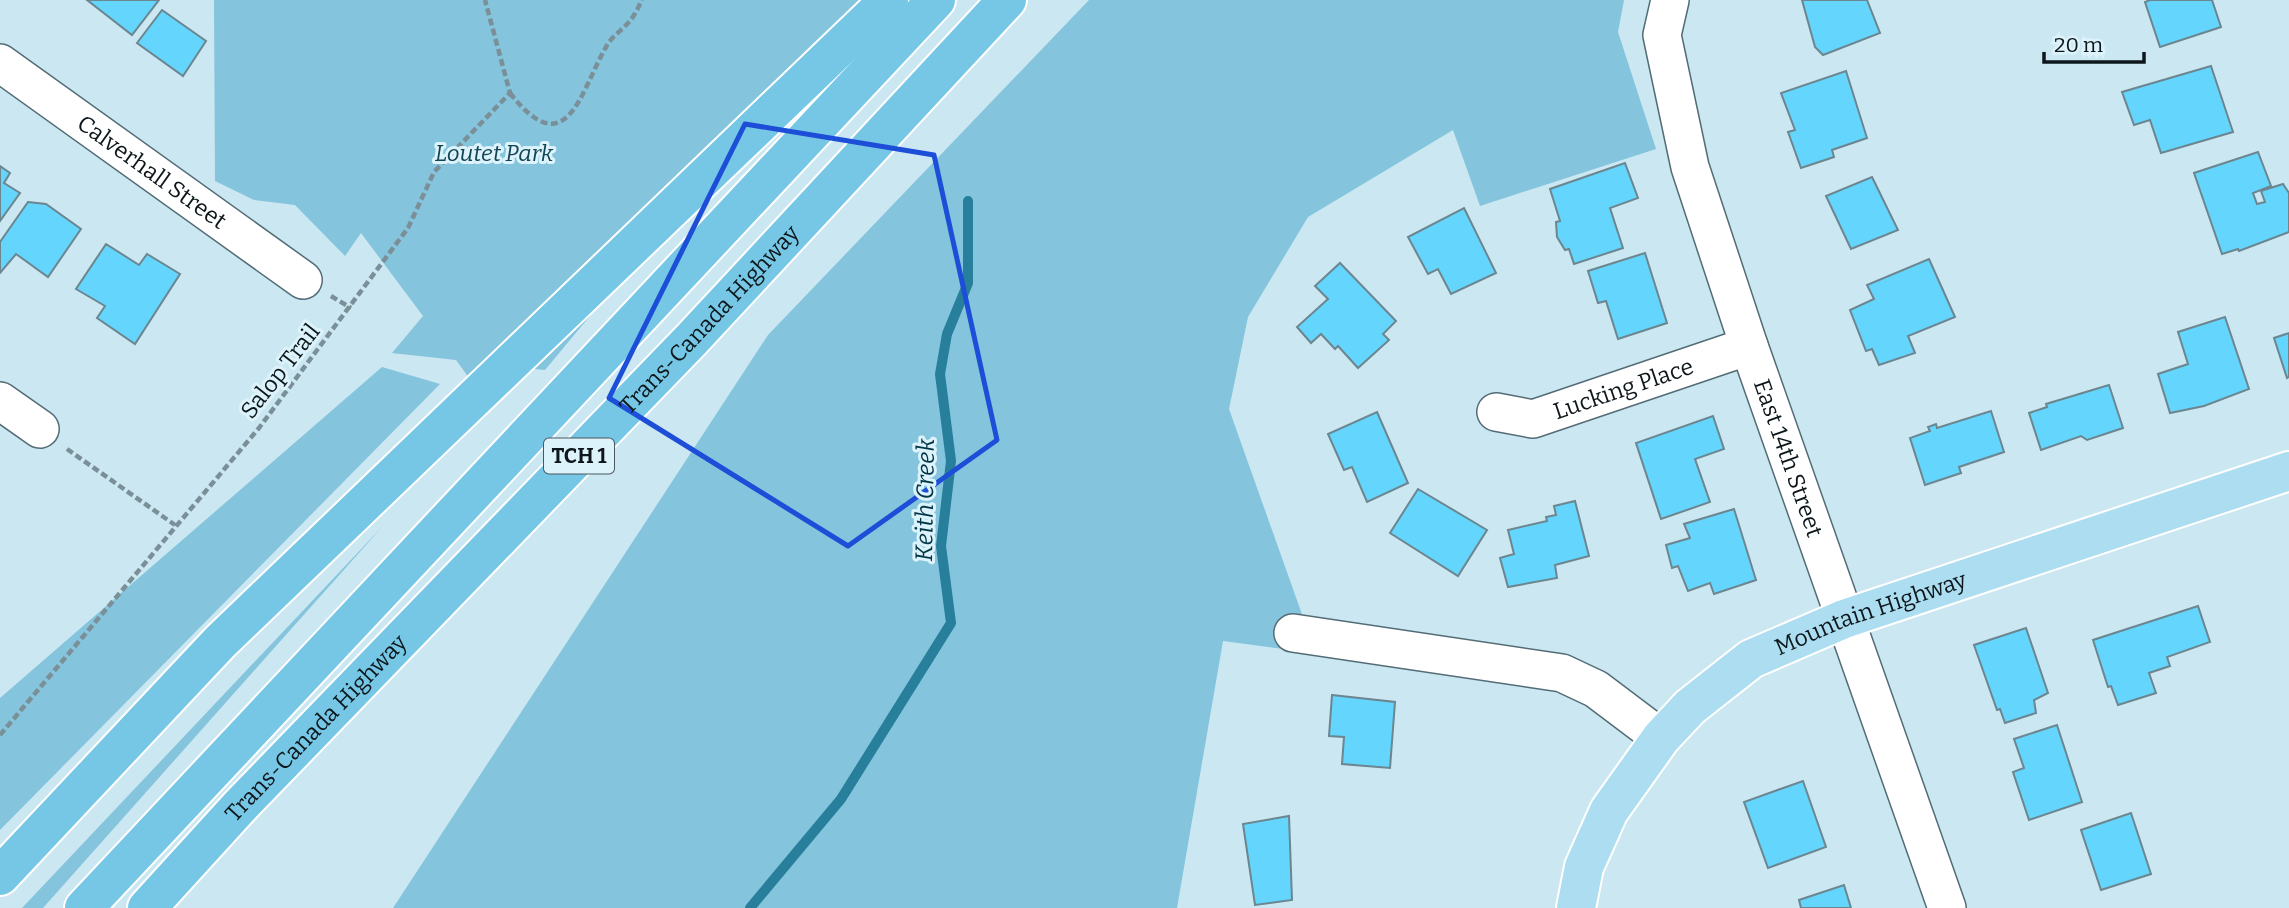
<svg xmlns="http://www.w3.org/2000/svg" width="2289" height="908" viewBox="0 0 2289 908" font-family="Bitter,serif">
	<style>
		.green { fill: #84c4dc }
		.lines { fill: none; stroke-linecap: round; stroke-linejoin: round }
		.stream { stroke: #287f9b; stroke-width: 10 }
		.building { fill: #64d5fd; stroke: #6c8690; stroke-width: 2 }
		.minor-casing { stroke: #536c76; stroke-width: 40 }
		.major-casing { stroke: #fff; stroke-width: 42 }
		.highway-casing { stroke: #fff; stroke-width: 42 }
		.path { stroke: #7a8f97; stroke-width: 4.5; stroke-dasharray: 7 3.5; stroke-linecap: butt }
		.minor { stroke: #fff; stroke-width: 37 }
		.major { stroke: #adddf0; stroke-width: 38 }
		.highway { stroke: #76c7e6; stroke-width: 38 }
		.marked { fill: none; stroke: #1d4ed8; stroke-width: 5; stroke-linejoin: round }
		.labels { text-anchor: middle; stroke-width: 6; stroke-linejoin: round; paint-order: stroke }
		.shield { fill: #ddf3fc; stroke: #4b595e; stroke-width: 2 }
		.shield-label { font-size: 21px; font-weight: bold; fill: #0d171b }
		.park-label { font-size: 23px; font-style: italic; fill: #124454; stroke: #ddf3fc }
		.street-label { font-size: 23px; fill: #0d171b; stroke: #ddf3fc }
		.water-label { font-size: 24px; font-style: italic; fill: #003646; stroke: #ddf3fc }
	</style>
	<rect width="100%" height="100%" fill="#cbe7f2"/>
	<!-- green -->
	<g class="green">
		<path d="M 214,0 L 862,0 L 807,55 L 545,370 L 505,366 L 480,393 L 456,360 L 392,353 L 423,316 L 361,233 L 345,256 L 295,205 L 254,200 L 215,181 Z"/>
		<path d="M 1089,0 L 1624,0 L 1618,32 L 1656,149 L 1480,206 L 1453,130 L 1308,217 L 1248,317 L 1229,409 L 1304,620 L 1291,650 L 1223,641 L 1177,908 L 393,908 L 768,335 Z"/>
		<path d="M 382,367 L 440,384 L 0,830 L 0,698 Z"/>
		<path d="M 382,527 L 43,908 L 22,908 Z"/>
	</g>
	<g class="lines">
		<!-- stream -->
		<path class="stream" d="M 750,908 L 841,799 L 951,623 L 941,546 L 951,461 L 940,374 L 947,334 L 968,283 L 968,201"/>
	</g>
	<!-- building -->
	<g class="building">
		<path d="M 87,0 L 159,0 L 132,35 Z"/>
		<path d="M 1802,0 L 1867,0 L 1880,33 L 1823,55 L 1815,47 Z"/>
		<path d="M 2150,0 L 2212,0 L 2221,27 L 2160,47 L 2145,2 Z"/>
		<path d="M 162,10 L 206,41 L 183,76 L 137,43 Z"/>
		<path d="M 2211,66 L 2233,132 L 2161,153 L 2150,120 L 2134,125 L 2122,92 Z"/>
		<path d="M 1846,71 L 1867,138 L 1832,150 L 1834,157 L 1801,168 L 1788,132 L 1795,130 L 1781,93 Z"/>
		<path d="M 2258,152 L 2271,186 L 2253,193 L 2257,204 L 2265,202 L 2261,191 L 2283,184 L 2289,193 L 2289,232 L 2239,251 L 2238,249 L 2222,254 L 2194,173 Z"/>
		<path d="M 1625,163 L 1638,198 L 1610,208 L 1623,248 L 1574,264 L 1569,249 L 1565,250 L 1557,237 L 1556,222 L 1560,221 L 1550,189 Z"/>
		<path d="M 0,166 L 10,173 L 4,183 L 20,193 L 0,221 Z"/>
		<path d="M 1872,177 L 1898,230 L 1851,249 L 1826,196 Z"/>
		<path d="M 28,202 L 46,204 L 81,229 L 48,277 L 16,254 L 0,273 L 0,242 Z"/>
		<path d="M 1464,208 L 1496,273 L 1451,294 L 1438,269 L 1428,274 L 1408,237 Z"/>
		<path d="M 106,244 L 139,265 L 147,254 L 180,274 L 135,344 L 97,318 L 105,306 L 76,289 Z"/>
		<path d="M 1645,253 L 1667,323 L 1618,339 L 1606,301 L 1598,303 L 1588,271 Z"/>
		<path d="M 1929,259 L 1955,317 L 1908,336 L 1915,353 L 1879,365 L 1872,349 L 1866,351 L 1850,310 L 1874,299 L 1867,285 Z"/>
		<path d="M 1340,263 L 1396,321 L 1383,334 L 1389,340 L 1358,368 L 1338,346 L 1335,349 L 1321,334 L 1311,343 L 1297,327 L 1328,299 L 1315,286 Z"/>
		<path d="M 2225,317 L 2249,389 L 2204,406 L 2170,413 L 2158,374 L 2188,364 L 2178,332 Z"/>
		<path d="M 2289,333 L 2289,377 L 2287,378 L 2274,338 Z"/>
		<path d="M 2109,385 L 2123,428 L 2087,440 L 2081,436 L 2041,450 L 2029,413 L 2047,407 L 2046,404 Z"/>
		<path d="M 1991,411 L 2004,452 L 1959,467 L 1961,473 L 1925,485 L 1910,438 L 1930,431 L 1928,427 L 1936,424 L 1937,428 Z"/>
		<path d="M 1377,412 L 1408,483 L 1367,502 L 1352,467 L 1344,470 L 1328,434 Z"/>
		<path d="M 1713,416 L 1724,449 L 1695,459 L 1710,502 L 1661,519 L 1636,443 Z"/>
		<path d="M 1418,489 L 1487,530 L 1458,576 L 1390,533 Z"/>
		<path d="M 1575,501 L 1589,556 L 1555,565 L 1557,578 L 1508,587 L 1500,558 L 1514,554 L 1508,530 L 1547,521 L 1546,517 L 1556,515 L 1554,506 Z"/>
		<path d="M 1734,509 L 1756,580 L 1714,594 L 1710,583 L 1688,591 L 1678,566 L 1672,568 L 1666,545 L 1690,538 L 1684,524 Z"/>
		<path d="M 2198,606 L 2210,642 L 2167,657 L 2170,666 L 2149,673 L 2156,693 L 2118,705 L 2111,686 L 2108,687 L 2093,640 Z"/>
		<path d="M 2026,628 L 2048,693 L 2034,700 L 2036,713 L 2005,723 L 2000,709 L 1997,710 L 1974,645 Z"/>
		<path d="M 1332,695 L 1395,702 L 1390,768 L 1342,764 L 1344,737 L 1329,736 Z"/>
		<path d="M 2057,725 L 2082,802 L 2029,820 L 2013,772 L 2024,768 L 2014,739 Z"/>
		<path d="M 1803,781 L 1826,847 L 1768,868 L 1744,802 Z"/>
		<path d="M 2131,813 L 2151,874 L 2101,890 L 2081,830 Z"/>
		<path d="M 1289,816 L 1292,900 L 1255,905 L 1243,824 Z"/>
		<path d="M 1844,885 L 1851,908 L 1801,908 L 1799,900 Z"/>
	</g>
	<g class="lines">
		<defs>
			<g id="minor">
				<path id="s1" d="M 1670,0 L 1662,35 L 1690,167 L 1749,346 L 1947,908"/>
				<path id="s2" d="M 0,63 L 303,280"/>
				<path d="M 0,401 L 40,429"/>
				<path id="s3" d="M 1496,412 L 1533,419 L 1749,346"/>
				<path d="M 1293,633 L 1562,673 L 1596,689 L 1661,738"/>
			</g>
			<g id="major">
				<path id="s4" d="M 1576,908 L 1584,867 L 1609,811 L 1661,738 L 1690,707 L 1751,659 L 1844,619 L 2289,471"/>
			</g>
			<g id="highway">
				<path d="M 0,876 L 220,642 L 889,0"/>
				<path d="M 84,908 L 936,0"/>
				<path id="s5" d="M 147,908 L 240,806 L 692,339 L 1007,0"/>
			</g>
		</defs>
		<!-- minor casing -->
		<use href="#minor" class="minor-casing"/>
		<!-- major casing -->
		<use href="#major" class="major-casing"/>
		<!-- highway casing -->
		<use href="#highway" class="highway-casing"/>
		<!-- path -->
		<g class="path">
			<path d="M 510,93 C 567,166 580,92 606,47 C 611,37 621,31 628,23 C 634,17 638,8 642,0"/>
			<path d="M 331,296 L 351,308"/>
			<path d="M 67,449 L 175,525"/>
			<path d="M 0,735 L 259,428 L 408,228 L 434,172 L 510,93 L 485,0"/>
		</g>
		<!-- minor -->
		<use href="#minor" class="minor"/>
		<!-- major -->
		<use href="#major" class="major"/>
		<!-- highway -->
		<use href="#highway" class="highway"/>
	</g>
	<!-- marked area -->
	<path class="marked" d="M 745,124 L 934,155 L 997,440 L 848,546 L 609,398 Z"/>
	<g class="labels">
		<!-- shield labels -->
		<rect class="shield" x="544" y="438.5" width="70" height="35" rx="5"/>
		<g class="shield-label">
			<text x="579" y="463">TCH 1</text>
		</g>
		<!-- park labels -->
		<g class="park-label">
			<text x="494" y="161">Loutet Park</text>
		</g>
		<!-- street labels -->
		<g class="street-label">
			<text dy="8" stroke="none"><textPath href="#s2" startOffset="187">Calverhall Street</textPath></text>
			<text dy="8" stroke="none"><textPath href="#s5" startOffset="814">Trans-Canada Highway</textPath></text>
			<text transform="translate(280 371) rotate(-52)" y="8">Salop Trail</text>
			<text dy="8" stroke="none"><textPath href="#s3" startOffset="133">Lucking Place</textPath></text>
			<text dy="8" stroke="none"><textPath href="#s1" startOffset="478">East 14th Street</textPath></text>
			<text dy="8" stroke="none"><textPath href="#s4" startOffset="441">Mountain Highway</textPath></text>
			<text dy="8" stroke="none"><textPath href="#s5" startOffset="247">Trans-Canada Highway</textPath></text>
		</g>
		<!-- water labels -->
		<g class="water-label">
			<text transform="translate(925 500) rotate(-89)" y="8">Keith Creek</text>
		</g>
	</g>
	<!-- scale -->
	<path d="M2044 52v10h100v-10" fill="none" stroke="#0d171b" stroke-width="3.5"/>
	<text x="2054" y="52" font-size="21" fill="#0d171b" stroke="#ddf3fc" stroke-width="5" paint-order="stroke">20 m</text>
</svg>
